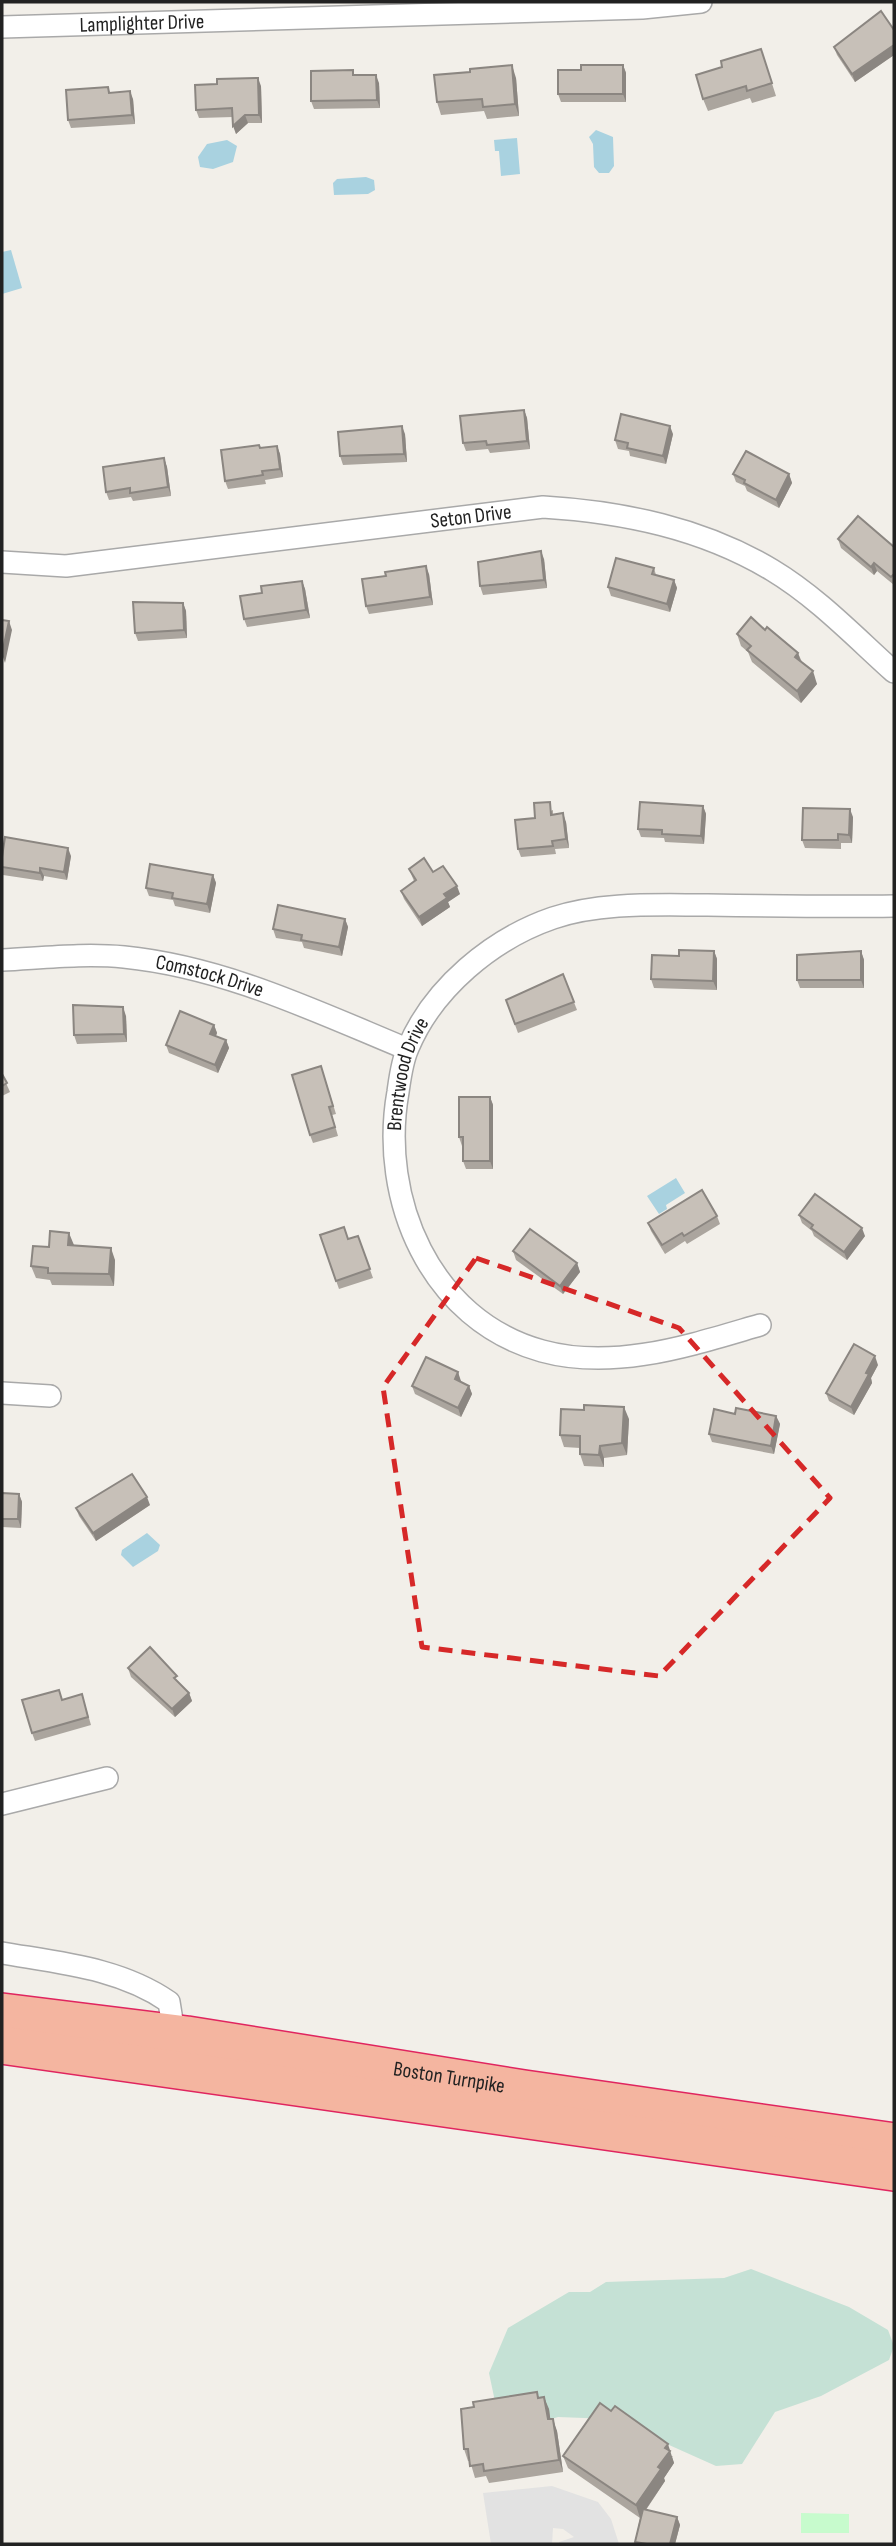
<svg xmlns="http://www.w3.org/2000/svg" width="896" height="2546" viewBox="0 0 896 2546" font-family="'Sofia Sans Condensed',sans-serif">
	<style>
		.wetland { fill: #c5e1d5 }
		.park { fill: #c7fbcd }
		.parking { fill: #e2e2e2 }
		.water { fill: #a9d2e0 }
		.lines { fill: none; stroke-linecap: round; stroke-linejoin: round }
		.minor-casing { stroke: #a9a9a9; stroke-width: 24 }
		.trunk-casing { stroke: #e0255f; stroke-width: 40 }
		.minor { stroke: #fff; stroke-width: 21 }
		.trunk { stroke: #f4b5a0; stroke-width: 37 }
		.wall { fill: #aba59e }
		.shaded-wall { fill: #8b8681 }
		.building { fill: #c7c0b8; stroke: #8b8681; stroke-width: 2 }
		.marked { fill: none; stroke: #d62828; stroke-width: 5; stroke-dasharray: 14 9; stroke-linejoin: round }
		.labels { text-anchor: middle; stroke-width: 5; stroke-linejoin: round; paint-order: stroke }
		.street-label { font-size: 21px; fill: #222; stroke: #fff }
	</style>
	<rect width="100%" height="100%" fill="#f2efe9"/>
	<!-- wetland -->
	<path class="wetland" d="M 751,2269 L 849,2307 L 888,2330 L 894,2346 L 889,2360 L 821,2396 L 775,2412 L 742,2464 L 716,2466 L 611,2419 L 558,2417 L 516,2429 L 497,2411 L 489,2373 L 508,2328 L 569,2292 L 590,2292 L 606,2282 L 724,2278 Z"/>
	<!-- park -->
	<path class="park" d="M 801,2513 L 849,2514 L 849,2533 L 801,2533 Z"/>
	<!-- parking -->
	<path class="parking" d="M 552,2486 L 598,2502 L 611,2519 L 619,2544 L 559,2544 L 559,2542 L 574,2537 L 563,2529 L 553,2528 L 552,2544 L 491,2544 L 483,2493 Z"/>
	<!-- water -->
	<g class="water">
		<path d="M 596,130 L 613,137 L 614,166 L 609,173 L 599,173 L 594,167 L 593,144 L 589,137 Z"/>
		<path d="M 517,138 L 520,174 L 501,176 L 499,151 L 495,151 L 494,140 Z"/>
		<path d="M 227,140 L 237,146 L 233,162 L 213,169 L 200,167 L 198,157 L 207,144 Z"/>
		<path d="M 366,177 L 374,180 L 375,190 L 368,194 L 334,195 L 333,183 L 337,179 Z"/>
		<path d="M 11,250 L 22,288 L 2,294 L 2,252 Z"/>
		<path d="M 676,1178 L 685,1193 L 666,1205 L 667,1209 L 659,1214 L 647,1196 Z"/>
		<path d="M 147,1533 L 160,1545 L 158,1551 L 133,1567 L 121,1555 L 122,1550 Z"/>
	</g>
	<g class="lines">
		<defs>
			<g id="minor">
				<path id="s1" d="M 2,27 L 642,8 L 701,2"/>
				<path id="s2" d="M 2,562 L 66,566 L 543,507 C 623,512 702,528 772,570 C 817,597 855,637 894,672"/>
				<path id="s3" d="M 2,960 C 42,958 84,953 124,957 C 224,967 315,1011 407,1049"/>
				<path id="s4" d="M 760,1325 C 691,1345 615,1371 542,1351 C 430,1320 379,1199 398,1092 C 400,1078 402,1061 408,1048 C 433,988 492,939 553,918 C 600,902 657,905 706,905 C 769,906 831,907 894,906"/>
				<path d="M 2,1393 L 50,1396"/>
				<path d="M 2,1804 L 107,1778"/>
				<path d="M 2,1953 C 60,1963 120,1968 169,2002 L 174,2033"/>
			</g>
			<g id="trunk">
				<path id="s5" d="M 2,2012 L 187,2035 L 524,2089 L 894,2142"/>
				<path d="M 2,2045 L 894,2172"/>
			</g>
		</defs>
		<!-- minor casing -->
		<use href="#minor" class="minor-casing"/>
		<!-- trunk casing -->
		<use href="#trunk" class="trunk-casing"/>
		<!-- minor -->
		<use href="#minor" class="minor"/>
		<!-- trunk -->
		<use href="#trunk" class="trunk"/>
	</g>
	<!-- wall -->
	<g class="wall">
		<path d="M 894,30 L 894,55 L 855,82 L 837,55 L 834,47 Z"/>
		<path d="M 761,49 L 776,96 L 752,103 L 750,98 L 708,111 L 703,99 L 722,67 Z"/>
		<path d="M 623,65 L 626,73 L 626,102 L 561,102 L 558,94 L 581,70 Z"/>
		<path d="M 470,72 L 516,78 L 519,116 L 487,119 L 484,111 L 441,115 L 437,102 Z"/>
		<path d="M 355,75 L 379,83 L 380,108 L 314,109 L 311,101 Z"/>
		<path d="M 261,86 L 262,123 L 248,123 L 236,134 L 233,117 L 199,118 L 196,110 Z"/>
		<path d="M 108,87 L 110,93 L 133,99 L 135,124 L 71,128 L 68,120 Z"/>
		<path d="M 524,410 L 527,418 L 530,449 L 490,453 L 488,449 L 466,451 L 463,443 Z"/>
		<path d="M 405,434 L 407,462 L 343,465 L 340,456 Z"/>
		<path d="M 673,434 L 666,464 L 630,456 L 629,451 L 618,449 L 615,440 Z"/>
		<path d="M 259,445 L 261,448 L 277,446 L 280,454 L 283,477 L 265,480 L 266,484 L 228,489 L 225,481 Z"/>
		<path d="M 164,458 L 167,467 L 171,496 L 133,501 L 131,497 L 109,500 L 106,492 Z"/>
		<path d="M 733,474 L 789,474 L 792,483 L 779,508 L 747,491 L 745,486 L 736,482 Z"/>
		<path d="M 838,539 L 894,547 L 894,585 L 877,571 L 874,575 L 841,548 Z"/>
		<path d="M 544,559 L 547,588 L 483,595 L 480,586 Z"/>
		<path d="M 654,568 L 656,575 L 674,580 L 677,588 L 670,612 L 611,596 L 608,587 Z"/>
		<path d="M 429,574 L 433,605 L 369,614 L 366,606 L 386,576 Z"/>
		<path d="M 302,581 L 305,589 L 310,618 L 247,627 L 244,619 L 262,593 Z"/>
		<path d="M 183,603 L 186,611 L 187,638 L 138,641 L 135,633 Z"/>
		<path d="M 765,630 L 798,653 L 802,662 L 817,684 L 801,703 L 752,662 L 748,652 L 741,646 L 737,634 Z"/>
		<path d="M 703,806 L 706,814 L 704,844 L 665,842 L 664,838 L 641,837 L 638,829 Z"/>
		<path d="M 553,810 L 553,814 L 566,822 L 569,848 L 555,849 L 556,854 L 521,857 L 518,849 L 535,818 Z"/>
		<path d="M 853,817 L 852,843 L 841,843 L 841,849 L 805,848 L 802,840 Z"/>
		<path d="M 71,856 L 67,880 L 44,876 L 43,881 L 3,875 L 2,871 L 2,857 Z"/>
		<path d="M 409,869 L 433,872 L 460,894 L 448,902 L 450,907 L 422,926 L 404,899 L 401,891 L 414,881 Z"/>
		<path d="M 213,875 L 216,883 L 210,913 L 175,906 L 173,900 L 149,896 L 146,888 Z"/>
		<path d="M 345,919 L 348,927 L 342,956 L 304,948 L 302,942 L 276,938 L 273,929 Z"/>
		<path d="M 714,951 L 717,959 L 717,990 L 654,988 L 651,979 L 679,956 Z"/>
		<path d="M 861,951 L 864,960 L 864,988 L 800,988 L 797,980 Z"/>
		<path d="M 563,974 L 577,1010 L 518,1033 L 506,1000 Z"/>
		<path d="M 126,1016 L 127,1042 L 77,1044 L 74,1035 Z"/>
		<path d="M 214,1025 L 217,1033 L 216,1036 L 226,1040 L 229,1048 L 218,1073 L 169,1053 L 166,1045 Z"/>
		<path d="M 2,1074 L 10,1092 L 2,1096 Z"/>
		<path d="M 324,1075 L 336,1114 L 332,1115 L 338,1136 L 313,1143 L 310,1135 Z"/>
		<path d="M 490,1097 L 493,1105 L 493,1169 L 466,1169 L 463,1161 L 463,1146 L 462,1146 L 459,1137 Z"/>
		<path d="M 799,1215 L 865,1236 L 847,1260 L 814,1236 L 812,1231 L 802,1223 Z"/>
		<path d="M 717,1216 L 720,1224 L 687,1244 L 685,1241 L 665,1254 L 651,1231 L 648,1223 Z"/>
		<path d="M 320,1235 L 348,1239 L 358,1236 L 373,1278 L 339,1289 Z"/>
		<path d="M 74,1245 L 115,1260 L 114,1286 L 52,1285 L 50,1280 L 36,1278 L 31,1266 L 49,1247 Z"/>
		<path d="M 513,1251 L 577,1263 L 580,1272 L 563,1294 L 516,1260 Z"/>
		<path d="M 878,1365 L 871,1378 L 872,1383 L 854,1415 L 829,1401 L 826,1393 Z"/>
		<path d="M 458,1372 L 460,1382 L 469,1386 L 472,1394 L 461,1417 L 415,1394 L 412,1386 Z"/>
		<path d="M 735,1414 L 776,1416 L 780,1424 L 774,1454 L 712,1442 L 709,1434 Z"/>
		<path d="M 629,1419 L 627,1455 L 604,1458 L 604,1467 L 584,1466 L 580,1454 L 580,1448 L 564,1447 L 560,1435 Z"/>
		<path d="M 2,1493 L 19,1494 L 22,1502 L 21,1528 L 2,1527 Z"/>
		<path d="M 150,1505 L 96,1541 L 79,1516 L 76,1508 Z"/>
		<path d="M 128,1668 L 180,1684 L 189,1693 L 192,1701 L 175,1717 L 131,1677 Z"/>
		<path d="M 82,1694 L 91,1725 L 35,1741 L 32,1733 L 62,1700 Z"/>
		<path d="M 539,2398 L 549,2409 L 550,2419 L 557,2431 L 563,2472 L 489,2483 L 486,2476 L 475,2478 L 470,2461 L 468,2461 L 464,2449 Z"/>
		<path d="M 563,2456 L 673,2456 L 672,2457 L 674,2463 L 664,2478 L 665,2481 L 646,2510 L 677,2517 L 680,2525 L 675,2544 L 636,2544 L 635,2542 L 640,2518 L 568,2468 Z"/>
	</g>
	<!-- shaded-wall -->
	<g class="shaded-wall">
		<path d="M 894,45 L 894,55 L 855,82 L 852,74 Z"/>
		<path d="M 512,65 L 516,78 L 519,116 L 515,104 Z"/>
		<path d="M 623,65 L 626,73 L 626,102 L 623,94 Z"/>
		<path d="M 376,75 L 379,83 L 380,108 L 377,100 Z"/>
		<path d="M 258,78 L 261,86 L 262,123 L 259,115 Z"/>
		<path d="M 130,91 L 133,99 L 135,124 L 132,115 Z"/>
		<path d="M 245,115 L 248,123 L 236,134 L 233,126 Z"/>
		<path d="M 524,410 L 527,418 L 530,449 L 527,441 Z"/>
		<path d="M 402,426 L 405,434 L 407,462 L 404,454 Z"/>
		<path d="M 670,426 L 673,434 L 666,464 L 663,456 Z"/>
		<path d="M 277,446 L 280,454 L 283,477 L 280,469 Z"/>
		<path d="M 164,458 L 167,467 L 171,496 L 168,487 Z"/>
		<path d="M 789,474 L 792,483 L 779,508 L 776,500 Z"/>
		<path d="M 541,551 L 544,559 L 547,588 L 544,580 Z"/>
		<path d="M 874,563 L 877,571 L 874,575 L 871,567 Z"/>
		<path d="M 426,566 L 429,574 L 433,605 L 430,597 Z"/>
		<path d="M 674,580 L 677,588 L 670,612 L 667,604 Z"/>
		<path d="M 302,581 L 305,589 L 310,618 L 306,610 Z"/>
		<path d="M 183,603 L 186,611 L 187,638 L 184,630 Z"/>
		<path d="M 9,621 L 12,630 L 5,663 L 2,654 Z"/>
		<path d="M 798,653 L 802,665 L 795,657 Z"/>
		<path d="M 813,671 L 817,684 L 801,703 L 797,691 Z"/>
		<path d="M 703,806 L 706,814 L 704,844 L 701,836 Z"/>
		<path d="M 850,809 L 853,817 L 852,843 L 849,835 Z"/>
		<path d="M 563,813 L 566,822 L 569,848 L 566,839 Z"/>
		<path d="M 68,848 L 71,856 L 67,880 L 64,872 Z"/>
		<path d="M 40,868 L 44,876 L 43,881 L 40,873 Z"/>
		<path d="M 213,875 L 216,883 L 210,913 L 207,904 Z"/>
		<path d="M 457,886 L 460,894 L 448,902 L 450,907 L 422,926 L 419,917 L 444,894 Z"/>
		<path d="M 345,919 L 348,927 L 342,956 L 339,947 Z"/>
		<path d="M 714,951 L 717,959 L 717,990 L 713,981 Z"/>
		<path d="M 861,951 L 864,960 L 864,988 L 861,980 Z"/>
		<path d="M 123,1007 L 126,1016 L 127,1042 L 124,1034 Z"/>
		<path d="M 214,1025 L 217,1033 L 213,1042 L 210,1034 Z"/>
		<path d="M 226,1040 L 229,1048 L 218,1073 L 215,1065 Z"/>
		<path d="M 490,1097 L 493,1105 L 493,1169 L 490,1161 Z"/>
		<path d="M 862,1228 L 865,1236 L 847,1260 L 844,1252 Z"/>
		<path d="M 69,1233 L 74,1245 L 68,1245 Z"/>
		<path d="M 111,1248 L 115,1260 L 114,1286 L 109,1274 Z"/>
		<path d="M 577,1263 L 580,1272 L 563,1294 L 560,1286 Z"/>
		<path d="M 875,1356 L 878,1365 L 871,1378 L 872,1383 L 854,1415 L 851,1407 L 866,1373 Z"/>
		<path d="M 458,1372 L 461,1381 L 458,1387 L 455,1379 Z"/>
		<path d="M 469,1386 L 472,1394 L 461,1417 L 458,1408 Z"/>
		<path d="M 624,1407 L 629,1419 L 627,1455 L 622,1443 Z"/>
		<path d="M 776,1416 L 780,1424 L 774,1454 L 771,1446 Z"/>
		<path d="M 600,1446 L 604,1458 L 604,1467 L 599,1455 Z"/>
		<path d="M 19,1494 L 22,1502 L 21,1528 L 18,1519 Z"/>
		<path d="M 147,1497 L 150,1505 L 96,1541 L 93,1533 Z"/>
		<path d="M 189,1693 L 192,1701 L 175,1717 L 172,1709 Z"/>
		<path d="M 544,2397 L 549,2409 L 552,2432 L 548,2419 Z"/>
		<path d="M 553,2419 L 557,2431 L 563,2472 L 559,2460 Z"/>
		<path d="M 668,2444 L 674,2463 L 664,2478 L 665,2481 L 640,2518 L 636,2505 L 658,2467 L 665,2448 Z"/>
		<path d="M 677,2517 L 680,2525 L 675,2544 L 670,2544 Z"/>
	</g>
	<!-- building -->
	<g class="building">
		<path d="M 881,11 L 894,30 L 894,45 L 852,74 L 834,47 Z"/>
		<path d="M 761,49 L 772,83 L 747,91 L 746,86 L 703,99 L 696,75 L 722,67 L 721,61 Z"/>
		<path d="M 512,65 L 515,104 L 483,107 L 482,99 L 437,102 L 434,75 L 470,72 L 470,69 Z"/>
		<path d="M 581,65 L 623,65 L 623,94 L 558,94 L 558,70 L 581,70 Z"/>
		<path d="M 353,70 L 353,75 L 376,75 L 377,100 L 311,101 L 311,71 Z"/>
		<path d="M 258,78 L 259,115 L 245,115 L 233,126 L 232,108 L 196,110 L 195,85 L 217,84 L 217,79 Z"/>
		<path d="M 108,87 L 109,93 L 130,91 L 132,115 L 68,120 L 66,90 Z"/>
		<path d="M 524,410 L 527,441 L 487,445 L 486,441 L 463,443 L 460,416 Z"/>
		<path d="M 621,414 L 670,426 L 663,456 L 627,448 L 628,443 L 615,440 Z"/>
		<path d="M 402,426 L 404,454 L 340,456 L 338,432 Z"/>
		<path d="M 259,445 L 260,448 L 277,446 L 280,469 L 262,471 L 263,475 L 225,481 L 221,450 Z"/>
		<path d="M 746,451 L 789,474 L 776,500 L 744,483 L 745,480 L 733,474 Z"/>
		<path d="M 164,458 L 168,487 L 130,493 L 130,488 L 106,492 L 103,467 Z"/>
		<path d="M 858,516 L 894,547 L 894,574 L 891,577 L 874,563 L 871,567 L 838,539 Z"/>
		<path d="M 541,551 L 544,580 L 480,586 L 478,562 Z"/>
		<path d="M 616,558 L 654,568 L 652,574 L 674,580 L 667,604 L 608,587 Z"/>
		<path d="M 426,566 L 430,597 L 366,606 L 362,579 L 386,576 L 385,572 Z"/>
		<path d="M 302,581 L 306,610 L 244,619 L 240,596 L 262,593 L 261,586 Z"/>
		<path d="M 133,602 L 183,603 L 184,630 L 135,633 Z"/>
		<path d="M 751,617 L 765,630 L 767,627 L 798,653 L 795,657 L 813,671 L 797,691 L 747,650 L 751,646 L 737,634 Z"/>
		<path d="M 2,620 L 9,621 L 2,654 Z"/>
		<path d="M 550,802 L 551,815 L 563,813 L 566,839 L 552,841 L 553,846 L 518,849 L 515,820 L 535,818 L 534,803 Z"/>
		<path d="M 640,802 L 703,806 L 701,836 L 662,834 L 662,830 L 638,829 Z"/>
		<path d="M 803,808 L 850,809 L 849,835 L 838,834 L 838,840 L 802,840 Z"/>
		<path d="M 5,837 L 68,848 L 64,872 L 40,868 L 40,873 L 2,867 L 2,857 Z"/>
		<path d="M 424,858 L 433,872 L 443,866 L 457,886 L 444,894 L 447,898 L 419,917 L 401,891 L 416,880 L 409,869 Z"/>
		<path d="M 150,864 L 213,875 L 207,904 L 172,898 L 173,893 L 146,888 Z"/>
		<path d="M 278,905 L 345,919 L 339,947 L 301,940 L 302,935 L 273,929 Z"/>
		<path d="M 679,950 L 714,951 L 713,981 L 651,979 L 652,955 L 679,956 Z"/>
		<path d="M 861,951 L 861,980 L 797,980 L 797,955 Z"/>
		<path d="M 563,974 L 574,1002 L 515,1024 L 506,1000 Z"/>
		<path d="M 73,1005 L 123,1007 L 124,1034 L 74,1035 Z"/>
		<path d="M 180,1011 L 214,1025 L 210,1034 L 226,1040 L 215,1065 L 166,1045 Z"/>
		<path d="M 321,1066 L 333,1106 L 329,1107 L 335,1127 L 310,1135 L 292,1075 Z"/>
		<path d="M 2,1074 L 7,1083 L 2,1086 Z"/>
		<path d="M 459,1097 L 490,1097 L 490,1161 L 463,1161 L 463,1137 L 459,1137 Z"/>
		<path d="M 702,1190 L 717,1216 L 684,1236 L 682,1233 L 662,1245 L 648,1223 Z"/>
		<path d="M 815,1194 L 862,1228 L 844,1252 L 811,1228 L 813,1225 L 799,1215 Z"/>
		<path d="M 344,1227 L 348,1239 L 358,1236 L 370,1269 L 336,1281 L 320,1235 Z"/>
		<path d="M 530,1229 L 577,1263 L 560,1286 L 513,1251 Z"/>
		<path d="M 50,1231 L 69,1233 L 68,1245 L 111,1248 L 109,1274 L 48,1273 L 48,1268 L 31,1266 L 33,1246 L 49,1247 Z"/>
		<path d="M 854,1344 L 875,1356 L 866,1373 L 869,1374 L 851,1407 L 826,1393 Z"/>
		<path d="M 426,1357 L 458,1372 L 455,1379 L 469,1386 L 458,1408 L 412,1386 Z"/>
		<path d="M 584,1405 L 624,1407 L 622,1443 L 600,1446 L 599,1455 L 580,1454 L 580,1436 L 560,1435 L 561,1409 L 584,1410 Z"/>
		<path d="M 736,1408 L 776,1416 L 771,1446 L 709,1434 L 714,1409 L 735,1414 Z"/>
		<path d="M 132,1474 L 147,1497 L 93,1533 L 76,1508 Z"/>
		<path d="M 2,1493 L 19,1494 L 18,1519 L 2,1519 Z"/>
		<path d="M 150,1647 L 177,1676 L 174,1678 L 189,1693 L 172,1709 L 128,1668 Z"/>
		<path d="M 59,1690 L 62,1700 L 82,1694 L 88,1717 L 32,1733 L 22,1700 Z"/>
		<path d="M 537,2392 L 538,2398 L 544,2397 L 548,2419 L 553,2419 L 559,2460 L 484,2471 L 483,2464 L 470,2466 L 468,2449 L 464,2449 L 461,2409 L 474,2407 L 473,2402 Z"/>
		<path d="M 600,2403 L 611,2411 L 615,2406 L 668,2444 L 665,2448 L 670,2451 L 658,2467 L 661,2469 L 636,2505 L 563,2456 Z"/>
		<path d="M 643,2509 L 677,2517 L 670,2544 L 647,2544 L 635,2542 Z"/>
	</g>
	<!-- marked area -->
	<path class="marked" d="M 476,1258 L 679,1328 L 830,1498 L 659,1676 L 422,1647 L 383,1387 Z"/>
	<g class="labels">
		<!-- street labels -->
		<g class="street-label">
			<text dy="7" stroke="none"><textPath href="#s1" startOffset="140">Lamplighter Drive</textPath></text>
			<text dy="7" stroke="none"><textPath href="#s2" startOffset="472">Seton Drive</textPath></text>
			<text dy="7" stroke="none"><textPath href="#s3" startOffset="210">Comstock Drive</textPath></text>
			<text dy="7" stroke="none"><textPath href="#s4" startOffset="567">Brentwood Drive</textPath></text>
			<text dy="7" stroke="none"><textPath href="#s5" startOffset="452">Boston Turnpike</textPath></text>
		</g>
	</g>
	<!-- border -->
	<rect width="896" height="2546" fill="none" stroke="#222222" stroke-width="7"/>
</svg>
